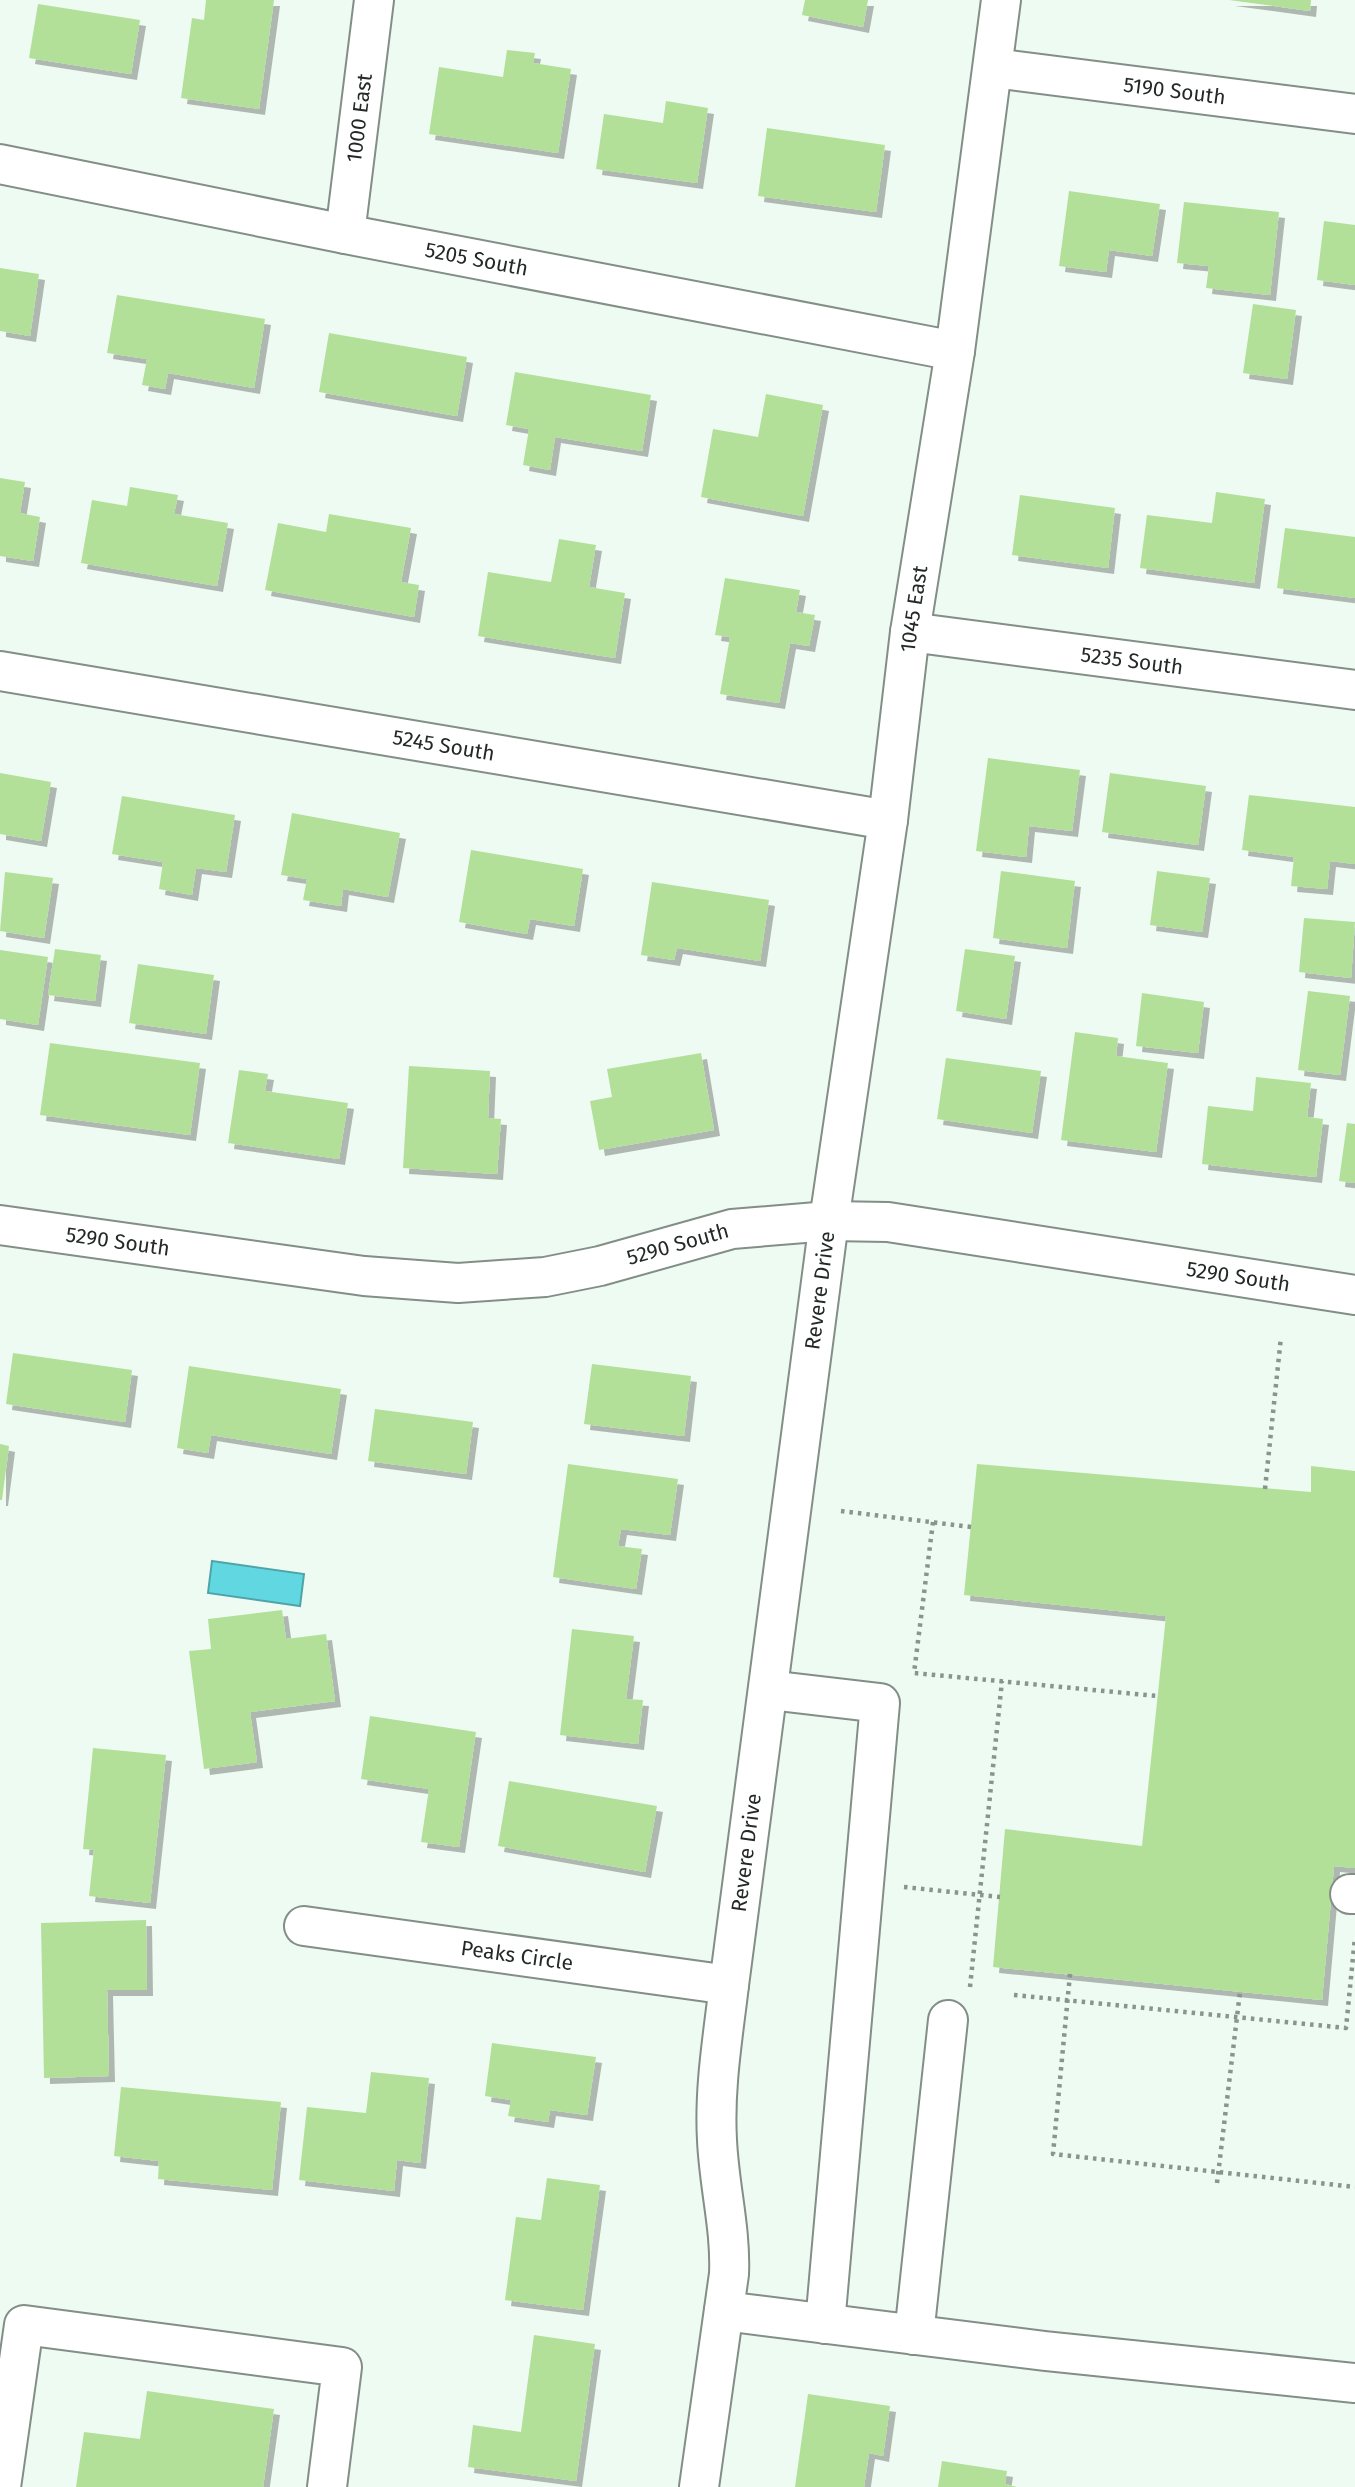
<svg xmlns="http://www.w3.org/2000/svg" width="1355" height="2487" viewBox="0 0 1355 2487" font-family="'Fira Sans',sans-serif">
	<style>
		.water { fill: #61d8e1; stroke: #4fa4a9; stroke-width: 2 }
		.building { fill: #b3e098; filter: url(#shadow) }
		.lines { fill: none; stroke-linecap: round; stroke-linejoin: round }
		.minor-casing { stroke: #828e86; stroke-width: 42 }
		.path { stroke: #8a948e; stroke-width: 4.5; stroke-dasharray: 3.5 5; stroke-linecap: butt }
		.minor { stroke: #fff; stroke-width: 38 }
		.labels { text-anchor: middle; stroke-width: 7; stroke-linejoin: round; paint-order: stroke }
		.street-label { font-size: 21px; fill: #242926; stroke: #fff }
	</style>
	<defs>
		<filter id="shadow"><feDropShadow dx="6" dy="6" stdDeviation="0" flood-color="#0004"/></filter>
	</defs>
	<rect width="100%" height="100%" fill="#edfbf2"/>
	<!-- water -->
	<path class="water" d="M 212,1561 L 304,1574 L 300,1606 L 208,1593 Z"/>
	<!-- building -->
	<g class="building">
		<path d="M 206,0 L 274,0 L 259,109 L 181,98 L 192,18 L 204,20 Z"/>
		<path d="M 805,0 L 868,0 L 863,27 L 802,15 Z"/>
		<path d="M 1229,0 L 1311,0 L 1310,11 Z"/>
		<path d="M 38,4 L 140,20 L 131,74 L 29,58 Z"/>
		<path d="M 507,50 L 535,53 L 533,63 L 571,69 L 558,153 L 429,134 L 439,67 L 503,77 Z"/>
		<path d="M 666,101 L 708,108 L 697,183 L 596,169 L 604,114 L 663,123 Z"/>
		<path d="M 767,128 L 885,145 L 876,212 L 758,196 Z"/>
		<path d="M 1069,191 L 1160,204 L 1152,256 L 1109,250 L 1106,272 L 1059,266 Z"/>
		<path d="M 1184,202 L 1279,212 L 1270,295 L 1206,288 L 1209,266 L 1177,263 Z"/>
		<path d="M 1324,221 L 1355,225 L 1355,285 L 1317,280 Z"/>
		<path d="M 0,268 L 39,274 L 30,336 L 0,331 Z"/>
		<path d="M 117,295 L 265,319 L 254,388 L 168,373 L 165,389 L 142,385 L 147,359 L 107,353 Z"/>
		<path d="M 1253,304 L 1296,310 L 1287,379 L 1243,373 Z"/>
		<path d="M 329,333 L 467,357 L 457,416 L 319,392 Z"/>
		<path d="M 515,372 L 651,395 L 642,451 L 555,437 L 550,470 L 523,465 L 529,429 L 506,425 Z"/>
		<path d="M 766,394 L 823,405 L 803,516 L 701,497 L 713,429 L 758,437 Z"/>
		<path d="M 0,478 L 25,482 L 20,513 L 40,517 L 33,561 L 0,556 Z"/>
		<path d="M 130,487 L 178,495 L 174,514 L 228,523 L 217,586 L 81,563 L 92,500 L 127,506 Z"/>
		<path d="M 1216,492 L 1265,499 L 1254,583 L 1140,568 L 1147,515 L 1212,523 Z"/>
		<path d="M 1020,495 L 1115,508 L 1108,568 L 1012,555 Z"/>
		<path d="M 329,514 L 411,528 L 401,582 L 419,585 L 414,617 L 265,590 L 278,523 L 326,532 Z"/>
		<path d="M 1285,528 L 1355,537 L 1355,598 L 1277,588 Z"/>
		<path d="M 559,539 L 596,545 L 589,587 L 625,593 L 615,658 L 478,636 L 488,572 L 551,582 Z"/>
		<path d="M 725,578 L 800,590 L 796,612 L 815,615 L 809,646 L 790,643 L 779,703 L 720,694 L 730,637 L 715,635 Z"/>
		<path d="M 988,758 L 1080,770 L 1072,831 L 1029,826 L 1026,857 L 976,851 Z"/>
		<path d="M 0,773 L 51,782 L 41,841 L 0,834 Z"/>
		<path d="M 1110,773 L 1206,786 L 1198,845 L 1102,832 Z"/>
		<path d="M 1249,795 L 1355,807 L 1355,864 L 1330,861 L 1327,889 L 1291,886 L 1294,857 L 1242,850 Z"/>
		<path d="M 122,796 L 235,815 L 226,872 L 196,868 L 192,895 L 159,889 L 163,862 L 112,854 Z"/>
		<path d="M 292,813 L 400,833 L 388,897 L 343,889 L 341,906 L 303,900 L 307,879 L 281,875 Z"/>
		<path d="M 471,850 L 583,869 L 574,926 L 530,919 L 527,934 L 459,922 Z"/>
		<path d="M 1001,871 L 1075,881 L 1067,948 L 993,938 Z"/>
		<path d="M 1157,871 L 1210,878 L 1202,932 L 1150,925 Z"/>
		<path d="M 5,872 L 53,878 L 44,938 L 0,931 Z"/>
		<path d="M 652,882 L 769,900 L 760,961 L 677,948 L 674,960 L 641,955 Z"/>
		<path d="M 1304,918 L 1355,922 L 1351,978 L 1299,972 Z"/>
		<path d="M 55,949 L 101,955 L 95,1001 L 48,995 Z"/>
		<path d="M 965,949 L 1015,956 L 1006,1019 L 956,1011 Z"/>
		<path d="M 0,950 L 48,957 L 38,1025 L 0,1019 Z"/>
		<path d="M 138,964 L 214,975 L 206,1034 L 129,1023 Z"/>
		<path d="M 1308,991 L 1350,996 L 1340,1075 L 1298,1070 Z"/>
		<path d="M 1142,993 L 1204,1002 L 1198,1053 L 1136,1046 Z"/>
		<path d="M 1075,1032 L 1118,1038 L 1116,1056 L 1168,1063 L 1156,1152 L 1061,1140 Z"/>
		<path d="M 50,1043 L 200,1063 L 190,1135 L 40,1115 Z"/>
		<path d="M 701,1053 L 714,1130 L 599,1150 L 590,1101 L 612,1097 L 607,1069 Z"/>
		<path d="M 946,1058 L 1041,1071 L 1032,1133 L 937,1119 Z"/>
		<path d="M 409,1066 L 490,1071 L 488,1118 L 501,1119 L 497,1174 L 403,1168 Z"/>
		<path d="M 239,1070 L 268,1074 L 265,1091 L 348,1103 L 339,1159 L 228,1143 Z"/>
		<path d="M 1256,1077 L 1311,1083 L 1307,1117 L 1323,1119 L 1316,1177 L 1202,1164 L 1208,1106 L 1253,1111 Z"/>
		<path d="M 1347,1123 L 1355,1124 L 1355,1183 L 1339,1181 Z"/>
		<path d="M 13,1353 L 132,1370 L 125,1422 L 6,1404 Z"/>
		<path d="M 592,1364 L 691,1376 L 684,1436 L 584,1424 Z"/>
		<path d="M 189,1366 L 341,1389 L 331,1454 L 211,1435 L 208,1453 L 177,1448 Z"/>
		<path d="M 375,1409 L 473,1422 L 466,1474 L 368,1461 Z"/>
		<path d="M 0,1444 L 9,1446 L 2,1500 L 0,1500 Z"/>
		<path d="M 568,1464 L 678,1479 L 670,1535 L 621,1529 L 618,1546 L 642,1549 L 636,1589 L 553,1577 Z"/>
		<path d="M 977,1464 L 1311,1492 L 1311,1466 L 1355,1471 L 1355,1868 L 1334,1866 L 1322,2000 L 993,1967 L 1005,1829 L 1142,1846 L 1166,1616 L 964,1595 Z"/>
		<path d="M 282,1610 L 286,1639 L 326,1634 L 335,1701 L 250,1712 L 257,1762 L 204,1769 L 189,1651 L 211,1649 L 208,1619 Z"/>
		<path d="M 572,1629 L 634,1636 L 626,1699 L 643,1700 L 638,1744 L 560,1735 Z"/>
		<path d="M 370,1716 L 476,1732 L 459,1847 L 421,1842 L 429,1789 L 361,1779 Z"/>
		<path d="M 93,1748 L 166,1755 L 150,1903 L 89,1896 L 94,1850 L 83,1849 Z"/>
		<path d="M 509,1781 L 657,1806 L 645,1872 L 498,1846 Z"/>
		<path d="M 146,1920 L 147,1990 L 107,1990 L 109,2076 L 44,2078 L 41,1923 Z"/>
		<path d="M 492,2043 L 596,2057 L 587,2115 L 550,2110 L 548,2122 L 508,2116 L 511,2100 L 485,2096 Z"/>
		<path d="M 371,2072 L 429,2078 L 420,2163 L 397,2160 L 394,2191 L 299,2180 L 307,2107 L 366,2113 Z"/>
		<path d="M 121,2087 L 281,2102 L 272,2190 L 158,2179 L 159,2161 L 114,2156 Z"/>
		<path d="M 547,2178 L 600,2185 L 583,2310 L 505,2300 L 516,2217 L 541,2220 Z"/>
		<path d="M 534,2335 L 595,2344 L 576,2481 L 468,2467 L 473,2425 L 521,2432 Z"/>
		<path d="M 147,2391 L 274,2409 L 263,2487 L 76,2487 L 84,2432 L 140,2439 Z"/>
		<path d="M 808,2394 L 890,2406 L 883,2456 L 869,2453 L 864,2487 L 795,2487 Z"/>
		<path d="M 942,2461 L 1007,2471 L 1005,2484 L 1017,2487 L 938,2487 Z"/>
	</g>
	<g class="lines">
		<defs>
			<g id="minor">
				<path id="s1" d="M 994,68 L 1355,114"/>
				<path id="s2" d="M 0,164 L 345,234 L 955,351"/>
				<path id="s3" d="M 345,234 L 374,0"/>
				<path id="s4" d="M 910,632 L 1355,690"/>
				<path id="s5" d="M 0,671 L 888,820"/>
				<path id="s6" d="M 0,1225 L 364,1276 L 458,1283 L 545,1277 L 600,1266 L 732,1229 L 829,1221 L 888,1222 L 1355,1295"/>
				<path d="M 769,1690 L 880,1703 L 825,2324"/>
				<path d="M 1350,1894 L 1355,1894"/>
				<path id="s7" d="M 304,1926 L 729,1985"/>
				<path d="M 724,2311 L 1045,2351 L 1355,2383"/>
				<path d="M 914,2335 L 948,2020"/>
				<path d="M 1,2487 L 24,2325 L 342,2367 L 327,2487"/>
				<path id="s8" d="M 699,2487 L 729,2274 C 731,2229 719,2186 717,2140 C 714,2088 723,2036 729,1985 L 829,1221 L 888,820 L 910,632 L 955,351 L 1001,0"/>
			</g>
		</defs>
		<!-- minor casing -->
		<use href="#minor" class="minor-casing"/>
		<!-- path -->
		<g class="path">
			<path d="M 1265,1489 L 1281,1337"/>
			<path d="M 841,1511 L 971,1527"/>
			<path d="M 933,1522 L 914,1673 L 1157,1696"/>
			<path d="M 904,1887 L 1000,1897"/>
			<path d="M 1070,1974 L 1053,2154 L 1355,2187"/>
			<path d="M 970,1987 L 1002,1681"/>
			<path d="M 1014,1995 L 1346,2028 L 1355,1937"/>
			<path d="M 1217,2183 L 1240,1992"/>
		</g>
		<!-- minor -->
		<use href="#minor" class="minor"/>
	</g>
	<g class="labels">
		<!-- street labels -->
		<g class="street-label">
			<text dy="7" stroke="none"><textPath href="#s1" startOffset="182">5190 South</textPath></text>
			<text dy="7" stroke="none"><textPath href="#s3" startOffset="117">1000 East</textPath></text>
			<text dy="7" stroke="none"><textPath href="#s2" startOffset="486">5205 South</textPath></text>
			<text dy="7" stroke="none"><textPath href="#s8" startOffset="1894">1045 East</textPath></text>
			<text dy="7" stroke="none"><textPath href="#s4" startOffset="224">5235 South</textPath></text>
			<text dy="7" stroke="none"><textPath href="#s5" startOffset="450">5245 South</textPath></text>
			<text dy="7" stroke="none"><textPath href="#s6" startOffset="119">5290 South</textPath></text>
			<text dy="7" stroke="none"><textPath href="#s6" startOffset="686">5290 South</textPath></text>
			<text dy="7" stroke="none"><textPath href="#s6" startOffset="1253">5290 South</textPath></text>
			<text dy="7" stroke="none"><textPath href="#s8" startOffset="1206">Revere Drive</textPath></text>
			<text dy="7" stroke="none"><textPath href="#s8" startOffset="639">Revere Drive</textPath></text>
			<text dy="7" stroke="none"><textPath href="#s7" startOffset="215">Peaks Circle</textPath></text>
		</g>
	</g>
</svg>
